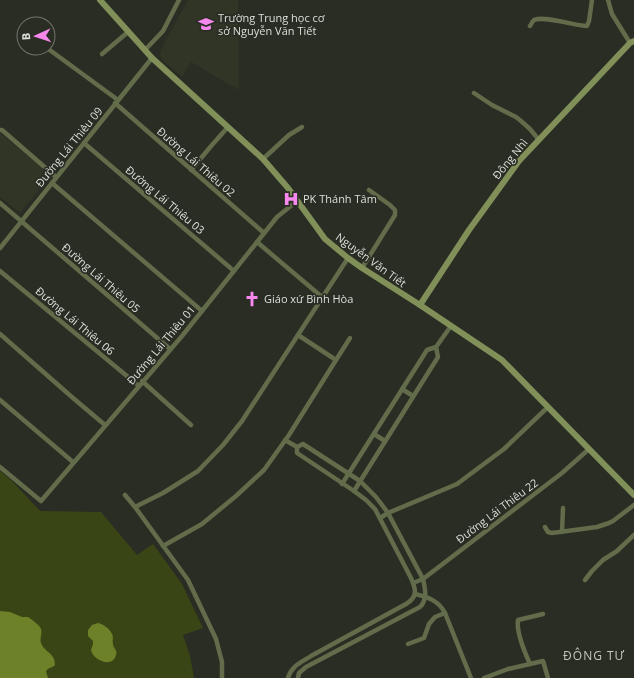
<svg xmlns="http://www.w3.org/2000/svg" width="634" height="678" viewBox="0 0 634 678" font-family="'Open Sans',sans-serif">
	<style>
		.built { fill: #313526 }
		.green { fill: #3a4515 }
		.water { fill: #6d8129 }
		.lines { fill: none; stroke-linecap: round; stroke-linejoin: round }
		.street { stroke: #626c4a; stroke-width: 4.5 }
		.secondary { stroke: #819059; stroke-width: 6 }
		.labels { text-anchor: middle; stroke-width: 3.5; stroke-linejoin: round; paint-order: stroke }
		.poi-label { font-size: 11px; fill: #dddfd9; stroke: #2a2d24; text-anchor: start }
		.street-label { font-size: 11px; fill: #dddfd9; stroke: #2a2d24 }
		.neighbourhood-label { font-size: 12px; letter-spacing: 1px; fill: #c3c7bb; stroke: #2a2d24 }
	</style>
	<rect width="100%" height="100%" fill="#2a2d24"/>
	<!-- built -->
	<g class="built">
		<path d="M 188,0 L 238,0 L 239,90 L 191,62 L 182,77 L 162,60 L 160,53 L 162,48 Z"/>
		<path d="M 0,133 L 51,175 L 20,213 L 0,197 Z"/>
	</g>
	<!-- green -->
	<path class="green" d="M 0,471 L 12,481 L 40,511 L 101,512 L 137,555 L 153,544 L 182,584 L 203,628 L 183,635 L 190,656 L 194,678 L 0,678 Z"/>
	<!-- water -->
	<g class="water">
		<path d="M 0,611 L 10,612 L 22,617 L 28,617 C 32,620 37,623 40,627 C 44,633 38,639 42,645 C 46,653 55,653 55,665 C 52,668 49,667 46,671 L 48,678 L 0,678 Z"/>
		<path d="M 98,623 C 103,624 110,629 112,634 C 114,637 112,640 113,644 C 113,648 118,650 116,655 C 113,668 96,661 92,653 L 91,650 L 93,644 L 93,641 L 88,636 L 88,630 L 92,625 Z"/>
	</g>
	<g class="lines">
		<!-- street -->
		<g class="street">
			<path d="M 608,0 L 612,14 L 630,43"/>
			<path d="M 530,26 C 532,23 532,22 534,20 C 545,15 574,26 587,26 L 589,21 L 592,0"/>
			<path d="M 47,48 L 118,100"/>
			<path d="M 145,50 L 163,31 L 179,0"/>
			<path d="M 102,54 L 128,32"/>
			<path d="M 474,93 L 492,105 L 516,117 L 521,121 L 530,129 L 539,140"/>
			<path d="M 115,103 L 264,233"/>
			<path d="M 0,130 L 2,130 L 56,177"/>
			<path d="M 84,143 L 234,271"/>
			<path d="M 263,159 L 289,135 L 302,127"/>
			<path d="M 191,170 L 212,145 L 228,127"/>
			<path d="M 52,183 L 202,311"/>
			<path d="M 0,203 L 98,287 L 170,349"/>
			<path d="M 257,242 L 322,297"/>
			<path d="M 0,248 L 152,58"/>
			<path d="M 362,268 L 395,215 L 395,210 L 390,205 L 369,190"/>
			<path d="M 0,271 L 139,386"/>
			<path d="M 0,334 L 73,398 L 105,425"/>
			<path d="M 336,360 L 350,338"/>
			<path d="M 142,381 L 191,425"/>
			<path d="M 402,389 L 413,396"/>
			<path d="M 0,400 L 73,462"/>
			<path d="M 374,434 L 385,441"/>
			<path d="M 285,440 L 297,447"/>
			<path d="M 297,447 L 303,444 L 360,481 L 376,497 L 388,513 L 423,579 C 425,588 428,599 420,607 L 306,667 L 299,673 L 298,678"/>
			<path d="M 0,467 L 41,501 L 182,336 L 277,217 L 297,201"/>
			<path d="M 342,484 L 427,350 L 436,347 L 451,326"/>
			<path d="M 354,491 L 438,357 L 436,347"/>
			<path d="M 125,495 L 135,507 L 188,580 L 216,639 L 222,662 L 222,678"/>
			<path d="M 135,507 L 163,493 L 198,471 L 223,445 L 242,421 L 348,258"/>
			<path d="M 380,518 L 388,513 L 457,484 L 504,449 L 548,407"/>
			<path d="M 545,527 L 548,532 L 552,533 L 597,527 L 609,523 L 613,521 L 634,505"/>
			<path d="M 562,532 L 563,508"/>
			<path d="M 163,546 L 202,524 L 236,496 L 264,470 L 289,435 L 336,360 L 298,335"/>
			<path d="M 585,580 L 592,571 L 603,560 L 617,551 L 634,535"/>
			<path d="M 413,583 L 423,579 L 562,473 L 589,449"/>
			<path d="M 415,594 C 428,597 439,601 445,613 L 471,678"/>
			<path d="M 408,644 L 424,638 L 429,624 L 435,617 L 445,613"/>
			<path d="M 530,664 C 525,653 516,632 518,620 L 543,614"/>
			<path d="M 288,678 C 291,666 302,662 311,656 L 406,604 C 418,597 416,589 411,578 L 375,509 L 366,500 L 354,491 L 297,453 L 297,447"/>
			<path d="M 484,678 L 508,669 L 543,661 L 548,678"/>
		</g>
		<!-- secondary -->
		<g class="secondary">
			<path d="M 100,0 L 152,58 L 263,159 L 288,188 L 325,239 L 348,258 L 362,268 L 420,305 L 502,360 L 634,495"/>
			<path d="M 420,305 L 469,230 L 519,161 L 630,43 L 634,41"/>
		</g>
	</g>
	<!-- icons -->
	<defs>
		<symbol id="school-bare" viewBox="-9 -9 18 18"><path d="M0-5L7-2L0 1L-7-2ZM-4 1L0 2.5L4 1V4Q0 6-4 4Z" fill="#f688ed" stroke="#2a2d24" stroke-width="2.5" paint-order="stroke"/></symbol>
		<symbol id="hospital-bare" viewBox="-9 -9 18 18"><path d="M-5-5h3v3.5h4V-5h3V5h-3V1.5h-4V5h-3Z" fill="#f688ed" stroke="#2a2d24" stroke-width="2.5" paint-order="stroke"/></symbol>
		<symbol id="church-bare" viewBox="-9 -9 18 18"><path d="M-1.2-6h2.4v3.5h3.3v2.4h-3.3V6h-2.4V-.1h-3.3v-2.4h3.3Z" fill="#f688ed" stroke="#2a2d24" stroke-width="2.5" paint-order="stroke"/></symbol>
	</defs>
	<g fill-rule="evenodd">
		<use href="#school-bare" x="195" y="13" width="22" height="22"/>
		<use href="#hospital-bare" x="280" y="188" width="22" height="22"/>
		<use href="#church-bare" x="241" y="288" width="22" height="22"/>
	</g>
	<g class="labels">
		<!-- poi labels -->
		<g class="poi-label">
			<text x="218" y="22">Trường Trung học cơ<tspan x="218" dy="13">sở Nguyễn Văn Tiết</tspan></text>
			<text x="303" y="203">PK Thánh Tâm</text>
			<text x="264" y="303">Giáo xứ Bình Hòa</text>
		</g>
		<!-- street labels -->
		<g class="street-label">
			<text transform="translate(69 147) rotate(-51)" y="4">Đường Lái Thiêu 09</text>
			<text transform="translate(510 159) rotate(-51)" y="4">Đông Nhì</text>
			<text transform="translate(196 162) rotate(41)" y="4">Đường Lái Thiêu 02</text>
			<text transform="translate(165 200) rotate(40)" y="4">Đường Lái Thiêu 03</text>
			<text transform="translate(371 260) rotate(36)" y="4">Nguyễn Văn Tiết</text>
			<text transform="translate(101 278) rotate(41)" y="4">Đường Lái Thiêu 05</text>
			<text transform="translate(75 321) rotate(40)" y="4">Đường Lái Thiêu 06</text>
			<text transform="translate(161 345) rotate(-50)" y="4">Đường Lái Thiêu 01</text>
			<text transform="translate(497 511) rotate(-37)" y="4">Đường Lái Thiêu 22</text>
		</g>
		<!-- neighbourhood labels -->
		<g class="neighbourhood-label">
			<text x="594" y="660">ĐÔNG TƯ</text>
		</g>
	</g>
	<!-- north arrow -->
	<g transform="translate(36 36) rotate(267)"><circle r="19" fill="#2a2d24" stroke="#72746c"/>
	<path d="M0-3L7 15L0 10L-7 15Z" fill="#f688ed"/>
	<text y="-6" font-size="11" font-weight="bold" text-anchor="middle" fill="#dddfd9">B</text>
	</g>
</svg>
